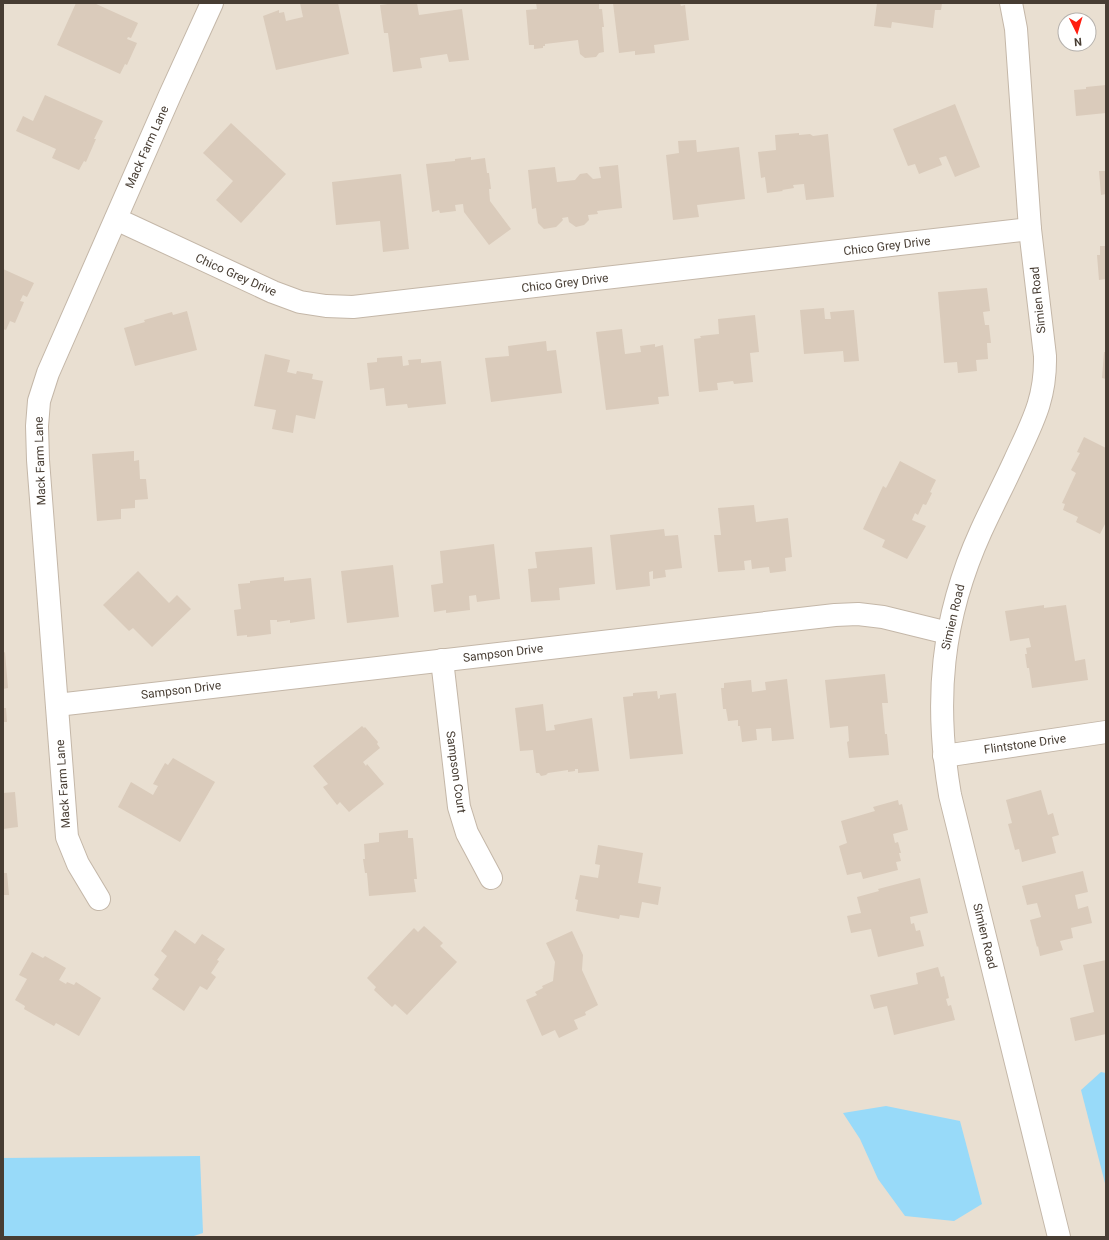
<svg xmlns="http://www.w3.org/2000/svg" width="1109" height="1240" viewBox="0 0 1109 1240" font-family="Roboto,sans-serif">
	<style>
		.residential { fill: #e9dfd1; fill-rule: evenodd }
		.water { fill: #98daf9 }
		.building { fill: #dacbbb }
		.lines { fill: none; stroke-linecap: round; stroke-linejoin: round }
		.minor-casing { stroke: #c4b7a8; stroke-width: 24 }
		.minor { stroke: #fff; stroke-width: 22 }
		.labels { text-anchor: middle; stroke-width: 3; stroke-linejoin: round; paint-order: stroke }
		.street-label { font-size: 12px; fill: #473d33; stroke: #fff }
	</style>
	<rect width="100%" height="100%" fill="#f4eee4"/>
	<!-- residential -->
	<path class="residential" d="M 3,3 L 1106,3 L 1106,1237 L 3,1237 ZM 1065,20 L 1089,20 L 1089,44 L 1065,44 Z"/>
	<!-- water -->
	<g class="water">
		<path d="M 1101,1072 L 1106,1073 L 1106,1187 L 1081,1090 Z"/>
		<path d="M 886,1106 L 960,1121 L 982,1204 L 954,1221 L 905,1216 L 878,1179 L 860,1139 L 843,1113 Z"/>
		<path d="M 200,1156 L 203,1233 L 191,1237 L 3,1237 L 3,1158 Z"/>
	</g>
	<!-- building -->
	<g class="building">
		<path d="M 76,3 L 94,3 L 138,23 L 131,38 L 128,37 L 127,39 L 137,43 L 127,65 L 125,64 L 120,74 L 57,45 Z"/>
		<path d="M 300,3 L 338,3 L 349,54 L 276,70 L 263,16 L 279,10 L 279,13 L 284,12 L 286,21 L 303,17 Z"/>
		<path d="M 395,3 L 417,3 L 419,15 L 462,9 L 469,60 L 449,62 L 447,54 L 420,58 L 422,68 L 393,72 L 388,33 L 384,33 L 380,5 Z"/>
		<path d="M 536,3 L 599,3 L 599,9 L 602,9 L 604,27 L 602,27 L 604,52 L 599,53 L 596,57 L 585,58 L 580,54 L 578,40 L 545,44 L 545,46 L 543,46 L 543,48 L 534,49 L 534,45 L 529,45 L 526,10 L 537,9 Z"/>
		<path d="M 613,3 L 680,3 L 681,6 L 685,5 L 689,40 L 654,45 L 655,53 L 635,55 L 635,51 L 619,53 Z"/>
		<path d="M 877,3 L 942,3 L 941,10 L 935,10 L 933,28 L 892,22 L 891,28 L 874,26 Z"/>
		<path d="M 1106,85 L 1106,113 L 1076,116 L 1074,90 L 1086,89 L 1086,87 Z"/>
		<path d="M 45,95 L 103,121 L 94,139 L 96,139 L 86,162 L 84,161 L 79,170 L 52,158 L 56,149 L 16,131 L 23,116 L 33,121 Z"/>
		<path d="M 955,104 L 980,167 L 955,177 L 946,156 L 939,158 L 942,165 L 919,174 L 915,164 L 908,166 L 893,129 Z"/>
		<path d="M 231,123 L 286,174 L 241,223 L 216,200 L 233,181 L 203,153 Z"/>
		<path d="M 799,133 L 799,135 L 810,134 L 813,136 L 828,134 L 834,197 L 806,200 L 804,184 L 793,185 L 794,188 L 782,190 L 783,191 L 767,193 L 765,177 L 761,178 L 758,152 L 776,150 L 775,135 Z"/>
		<path d="M 696,140 L 697,152 L 739,147 L 745,199 L 697,205 L 699,217 L 673,220 L 666,155 L 679,153 L 678,141 Z"/>
		<path d="M 471,157 L 471,160 L 485,158 L 487,173 L 489,173 L 491,189 L 489,189 L 490,201 L 511,229 L 489,245 L 464,212 L 463,204 L 455,205 L 456,211 L 440,213 L 439,210 L 432,212 L 426,164 L 455,161 L 455,159 Z"/>
		<path d="M 618,165 L 622,208 L 597,211 L 598,214 L 588,215 L 589,220 L 584,225 L 576,227 L 569,222 L 568,217 L 562,218 L 563,220 L 556,227 L 544,229 L 538,223 L 536,208 L 532,209 L 528,170 L 555,167 L 557,182 L 575,180 L 580,174 L 587,173 L 593,179 L 601,178 L 599,167 Z"/>
		<path d="M 1099,171 L 1106,171 L 1106,194 L 1101,195 Z"/>
		<path d="M 401,174 L 409,249 L 383,252 L 380,221 L 336,225 L 332,182 Z"/>
		<path d="M 1100,246 L 1106,246 L 1106,279 L 1099,280 L 1097,255 L 1100,255 Z"/>
		<path d="M 3,269 L 34,283 L 27,297 L 23,295 L 20,301 L 24,302 L 15,323 L 10,321 L 6,330 L 3,329 Z"/>
		<path d="M 987,288 L 990,311 L 983,312 L 985,325 L 989,325 L 991,343 L 987,343 L 988,359 L 976,360 L 977,371 L 958,373 L 957,362 L 944,363 L 938,292 Z"/>
		<path d="M 824,308 L 825,319 L 831,319 L 830,312 L 854,310 L 859,361 L 844,362 L 843,351 L 804,354 L 800,310 Z"/>
		<path d="M 187,311 L 197,350 L 135,366 L 124,328 L 145,322 L 144,320 L 172,312 L 173,315 Z"/>
		<path d="M 755,315 L 759,352 L 750,353 L 753,382 L 734,384 L 733,381 L 717,383 L 718,390 L 699,392 L 694,339 L 701,338 L 700,336 L 719,334 L 718,319 Z"/>
		<path d="M 622,329 L 625,354 L 641,352 L 640,346 L 655,344 L 655,347 L 663,345 L 669,396 L 658,397 L 659,404 L 606,410 L 596,332 Z"/>
		<path d="M 546,341 L 547,351 L 556,350 L 562,393 L 491,402 L 485,358 L 509,356 L 508,346 Z"/>
		<path d="M 1104,352 L 1106,352 L 1106,379 L 1102,378 Z"/>
		<path d="M 265,354 L 290,360 L 287,372 L 296,374 L 297,371 L 313,374 L 312,379 L 323,381 L 315,419 L 296,415 L 293,433 L 272,429 L 276,410 L 254,406 Z"/>
		<path d="M 402,356 L 403,366 L 409,365 L 408,360 L 421,359 L 421,363 L 441,361 L 446,404 L 408,408 L 407,404 L 386,406 L 384,388 L 370,390 L 367,363 L 377,362 L 377,358 Z"/>
		<path d="M 1084,437 L 1106,448 L 1106,522 L 1100,534 L 1076,522 L 1078,517 L 1063,510 L 1065,504 L 1062,503 L 1076,473 L 1071,470 L 1080,453 L 1077,452 Z"/>
		<path d="M 134,451 L 134,461 L 139,460 L 140,479 L 146,479 L 148,499 L 135,500 L 135,508 L 121,509 L 121,519 L 97,521 L 92,454 Z"/>
		<path d="M 900,461 L 936,480 L 930,492 L 932,493 L 926,505 L 923,504 L 918,515 L 915,513 L 912,520 L 926,526 L 907,559 L 882,547 L 885,540 L 863,529 L 883,486 L 886,488 Z"/>
		<path d="M 754,505 L 756,522 L 788,518 L 792,557 L 785,558 L 786,571 L 770,573 L 769,567 L 752,569 L 751,560 L 744,561 L 745,570 L 718,572 L 714,535 L 721,535 L 718,508 Z"/>
		<path d="M 664,529 L 665,536 L 678,535 L 682,568 L 665,570 L 666,577 L 653,579 L 653,571 L 649,572 L 650,586 L 616,590 L 610,535 Z"/>
		<path d="M 494,544 L 500,599 L 477,602 L 476,595 L 469,596 L 470,610 L 446,613 L 446,610 L 434,612 L 431,585 L 443,583 L 440,551 Z"/>
		<path d="M 592,547 L 595,584 L 559,588 L 560,600 L 531,602 L 528,569 L 537,568 L 535,552 Z"/>
		<path d="M 393,565 L 399,617 L 347,623 L 341,571 Z"/>
		<path d="M 138,571 L 169,603 L 177,595 L 191,609 L 152,647 L 133,628 L 129,631 L 103,605 Z"/>
		<path d="M 284,577 L 284,581 L 311,578 L 315,619 L 290,623 L 290,620 L 277,622 L 277,620 L 270,620 L 271,634 L 247,637 L 247,635 L 237,636 L 234,610 L 241,609 L 238,584 L 250,583 L 250,581 Z"/>
		<path d="M 1044,605 L 1044,608 L 1066,605 L 1075,661 L 1085,659 L 1088,680 L 1032,688 L 1029,668 L 1027,668 L 1025,654 L 1027,654 L 1026,648 L 1031,647 L 1029,638 L 1010,641 L 1005,611 Z"/>
		<path d="M 5,652 L 8,688 L 3,689 L 3,653 Z"/>
		<path d="M 885,674 L 888,703 L 882,703 L 885,734 L 887,734 L 889,755 L 849,758 L 847,742 L 849,741 L 848,726 L 830,728 L 825,680 Z"/>
		<path d="M 787,679 L 794,739 L 772,741 L 771,728 L 756,729 L 757,740 L 742,742 L 740,726 L 738,726 L 738,720 L 728,721 L 726,709 L 723,709 L 721,688 L 724,688 L 724,683 L 751,680 L 752,692 L 766,690 L 765,682 Z"/>
		<path d="M 657,691 L 658,699 L 660,698 L 660,695 L 676,693 L 683,754 L 630,759 L 623,697 L 633,696 L 633,693 Z"/>
		<path d="M 543,704 L 546,731 L 555,730 L 554,725 L 592,718 L 599,771 L 578,773 L 578,769 L 575,769 L 575,771 L 568,772 L 568,770 L 548,773 L 546,775 L 541,776 L 539,773 L 536,773 L 533,750 L 520,751 L 515,708 Z"/>
		<path d="M 3,708 L 6,708 L 7,722 L 3,722 Z"/>
		<path d="M 362,726 L 364,728 L 365,727 L 378,742 L 377,744 L 380,748 L 363,762 L 366,766 L 367,764 L 384,784 L 349,812 L 340,802 L 337,805 L 323,787 L 328,784 L 313,766 Z"/>
		<path d="M 173,758 L 215,782 L 180,842 L 118,807 L 131,782 L 153,795 L 158,786 L 153,784 L 165,763 L 168,765 Z"/>
		<path d="M 1041,790 L 1048,815 L 1053,813 L 1059,835 L 1052,837 L 1056,853 L 1022,862 L 1019,849 L 1015,850 L 1008,824 L 1012,823 L 1006,800 Z"/>
		<path d="M 15,792 L 18,827 L 3,829 L 3,793 Z"/>
		<path d="M 898,800 L 899,805 L 902,804 L 908,830 L 893,834 L 895,843 L 898,842 L 901,853 L 899,853 L 901,861 L 896,862 L 898,870 L 863,879 L 861,872 L 847,875 L 839,846 L 847,843 L 841,821 L 875,811 L 873,807 Z"/>
		<path d="M 408,830 L 408,838 L 413,838 L 417,879 L 414,879 L 416,892 L 369,896 L 367,873 L 365,873 L 363,859 L 365,859 L 364,844 L 379,842 L 379,833 Z"/>
		<path d="M 598,845 L 643,853 L 638,883 L 661,887 L 658,905 L 642,902 L 639,918 L 620,915 L 619,919 L 576,911 L 578,900 L 575,899 L 580,875 L 598,878 L 600,865 L 595,864 Z"/>
		<path d="M 1083,871 L 1088,892 L 1075,895 L 1078,909 L 1088,906 L 1092,923 L 1071,928 L 1073,938 L 1060,941 L 1063,950 L 1040,956 L 1038,946 L 1037,947 L 1030,920 L 1041,917 L 1037,903 L 1027,905 L 1022,886 Z"/>
		<path d="M 3,873 L 7,873 L 9,895 L 3,895 Z"/>
		<path d="M 920,878 L 928,913 L 910,917 L 911,924 L 914,923 L 916,931 L 920,930 L 924,946 L 878,957 L 871,929 L 851,933 L 847,916 L 861,913 L 857,897 L 879,891 L 878,889 Z"/>
		<path d="M 424,926 L 443,943 L 440,946 L 457,962 L 407,1015 L 395,1004 L 392,1007 L 374,990 L 376,987 L 367,978 L 414,928 L 418,932 Z"/>
		<path d="M 175,930 L 195,944 L 202,934 L 225,949 L 217,960 L 219,961 L 211,973 L 216,977 L 207,990 L 200,986 L 184,1011 L 152,989 L 159,979 L 154,975 L 167,956 L 161,951 Z"/>
		<path d="M 572,931 L 583,955 L 582,970 L 598,1005 L 585,1012 L 586,1015 L 574,1020 L 578,1029 L 559,1038 L 555,1030 L 542,1036 L 526,1000 L 537,995 L 535,992 L 543,988 L 542,986 L 553,981 L 555,962 L 546,943 Z"/>
		<path d="M 32,952 L 43,958 L 45,956 L 66,968 L 59,980 L 66,984 L 67,982 L 74,985 L 76,982 L 101,998 L 79,1036 L 56,1023 L 54,1026 L 24,1009 L 25,1006 L 15,1000 L 27,979 L 19,975 Z"/>
		<path d="M 1106,960 L 1106,1034 L 1075,1041 L 1070,1018 L 1094,1012 L 1083,965 Z"/>
		<path d="M 938,967 L 941,977 L 944,976 L 949,998 L 946,999 L 948,1006 L 951,1005 L 955,1020 L 894,1035 L 887,1006 L 874,1009 L 870,995 L 918,984 L 916,973 Z"/>
	</g>
	<g class="lines">
		<defs>
			<g id="minor">
				<path d="M 1011,3 L 1016,29 L 1030,229 L 1045,356 C 1046,399 1032,423 1015,460 C 1004,484 992,507 981,531 C 941,619 934,701 950,795 L 1059,1237"/>
				<path d="M 116,219 L 273,292 L 300,302 L 326,306 L 353,307 L 1030,229"/>
				<path d="M 442,660 L 459,807 L 467,833 L 491,878"/>
				<path d="M 57,705 L 835,615 L 858,614 L 883,617 L 948,633"/>
				<path d="M 944,756 L 1106,732"/>
				<path d="M 99,899 L 78,864 L 67,837 L 38,460 L 37,426 L 39,401 L 48,373 L 170,95 L 212,3"/>
			</g>
		</defs>
		<!-- minor casing -->
		<use href="#minor" class="minor-casing"/>
		<!-- minor -->
		<use href="#minor" class="minor"/>
	</g>
	<g class="labels">
		<!-- street labels -->
		<g class="street-label">
			<text transform="translate(147 147) rotate(-66)" y="4">Mack Farm Lane</text>
			<text transform="translate(887 246) rotate(-7)" y="4">Chico Grey Drive</text>
			<text transform="translate(236 275) rotate(24)" y="4">Chico Grey Drive</text>
			<text transform="translate(565 283) rotate(-7)" y="4">Chico Grey Drive</text>
			<text transform="translate(1038 300) rotate(-96)" y="4">Simien Road</text>
			<text transform="translate(40 461) rotate(-92)" y="4">Mack Farm Lane</text>
			<text transform="translate(953 617) rotate(-77)" y="4">Simien Road</text>
			<text transform="translate(503 653) rotate(-7)" y="4">Sampson Drive</text>
			<text transform="translate(181 690) rotate(-7)" y="4">Sampson Drive</text>
			<text transform="translate(1025 744) rotate(-8)" y="4">Flintstone Drive</text>
			<text transform="translate(456 772) rotate(82)" y="4">Sampson Court</text>
			<text transform="translate(63 784) rotate(-94)" y="4">Mack Farm Lane</text>
			<text transform="translate(985 936) rotate(76)" y="4">Simien Road</text>
		</g>
	</g>
	<!-- border -->
	<rect width="1109" height="1240" fill="none" stroke="#473d33" stroke-width="8"/>
	<!-- north arrow -->
	<g transform="translate(1077 32) rotate(175)"><circle r="19" fill="#ffffff" stroke="#b5b1ad"/>
	<path d="M0-3L7 15L0 10L-7 15Z" fill="#ff1e10"/>
	<text y="-6" font-size="11" font-weight="bold" text-anchor="middle" fill="#473d33">N</text>
	</g>
</svg>
